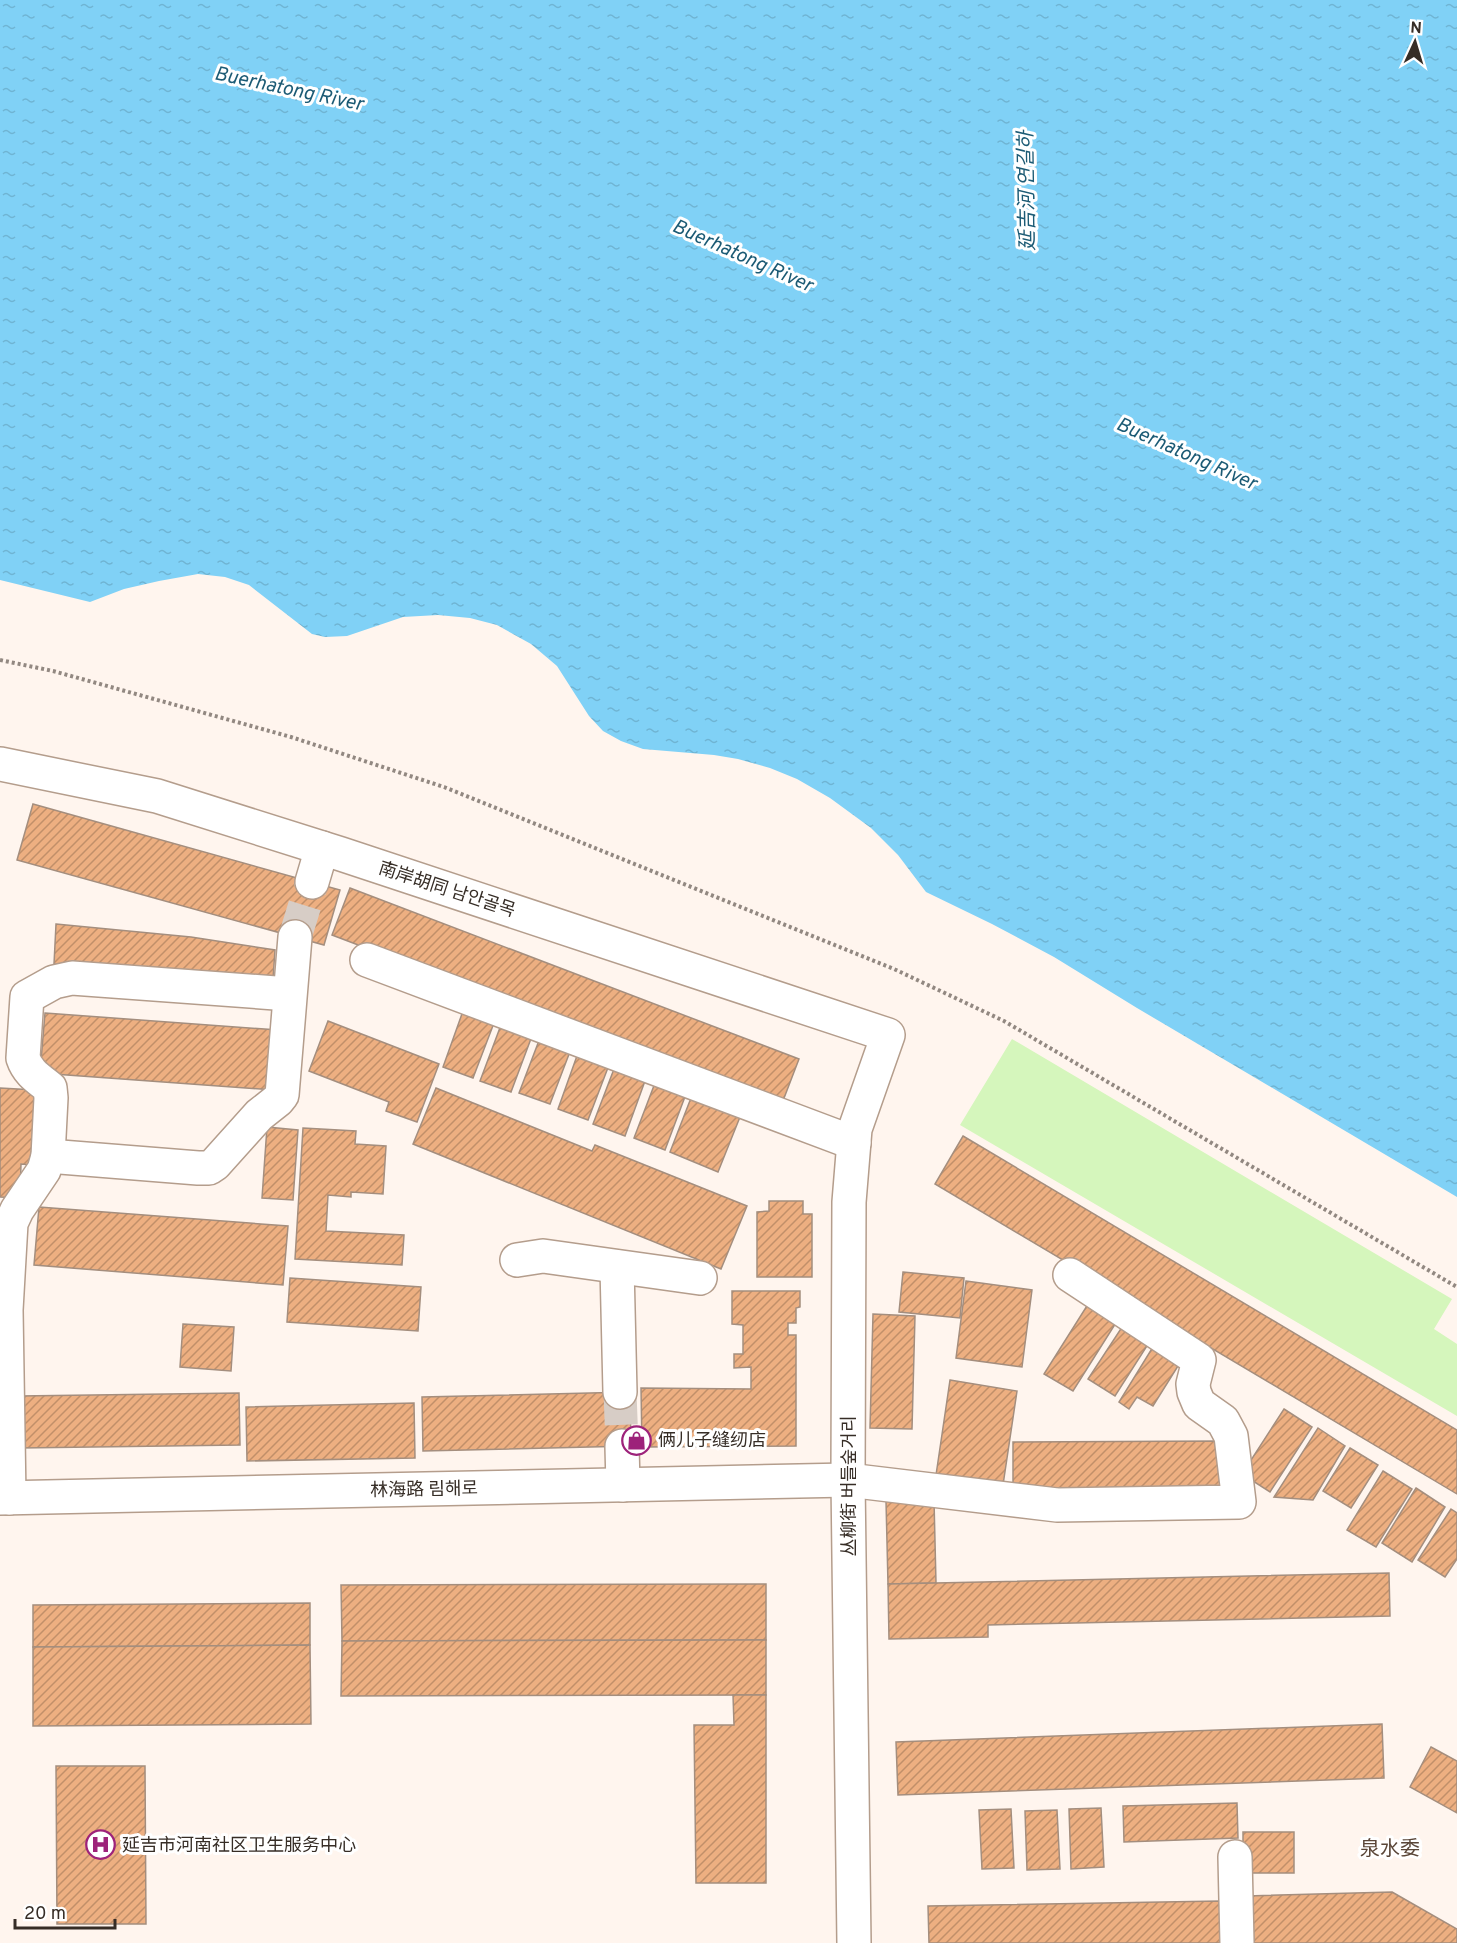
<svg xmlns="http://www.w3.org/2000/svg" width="1457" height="1943" viewBox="0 0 1457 1943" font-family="Overpass,'Noto Sans SC','Noto Sans KR',sans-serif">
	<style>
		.green { fill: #d5f6bc }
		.water { fill: url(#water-ripples) }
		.building { fill: url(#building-hatch); stroke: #a48e7e; stroke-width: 1.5 }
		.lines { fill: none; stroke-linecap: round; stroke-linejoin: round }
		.minor-tunnel { stroke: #d7cdc6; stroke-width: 33; stroke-dasharray: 33 16; stroke-linecap: butt }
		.minor-casing { stroke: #b49d8c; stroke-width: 36 }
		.path { stroke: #928881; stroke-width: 4; stroke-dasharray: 3 3; stroke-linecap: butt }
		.minor { stroke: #fff; stroke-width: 33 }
		.labels { text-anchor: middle; stroke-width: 6; stroke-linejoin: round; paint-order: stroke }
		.street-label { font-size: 18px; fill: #362d26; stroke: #fff }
		.poi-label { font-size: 18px; fill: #362d26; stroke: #fff; text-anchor: start }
		.water-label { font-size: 20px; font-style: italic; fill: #1c5b75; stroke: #fff }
		.neighbourhood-label { font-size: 20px; fill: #5a4638; stroke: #fff }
	</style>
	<defs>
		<pattern id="water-ripples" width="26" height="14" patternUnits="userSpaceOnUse" patternTransform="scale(1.5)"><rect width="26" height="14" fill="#80d1f6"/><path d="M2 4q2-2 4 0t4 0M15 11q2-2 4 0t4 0" fill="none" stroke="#6fb4d3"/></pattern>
		<pattern id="building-hatch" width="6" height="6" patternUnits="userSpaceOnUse" patternTransform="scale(1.5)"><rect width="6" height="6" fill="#edaf81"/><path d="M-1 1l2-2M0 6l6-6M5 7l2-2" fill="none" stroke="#c18f69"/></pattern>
	</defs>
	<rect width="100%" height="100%" fill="#fff5ee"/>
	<!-- green -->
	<path class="green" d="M 1012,1039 L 1452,1299 L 1434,1329 L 1457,1344 L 1457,1416 L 960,1125 Z"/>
	<!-- water -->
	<path class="water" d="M 0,0 L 1457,0 L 1457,1197 L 1137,1008 L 1054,957 L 992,924 L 926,892 L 898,855 L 871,828 L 830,798 L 797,779 L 770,768 L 738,759 L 714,755 L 643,749 L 621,741 L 603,731 L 589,716 L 557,666 L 531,644 L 497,625 L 470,618 L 438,615 L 403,617 L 347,636 L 325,637 L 312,634 L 249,585 L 225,577 L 198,574 L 159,581 L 124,589 L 90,602 L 0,580 Z"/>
	<!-- building -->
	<g class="building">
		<path d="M 33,804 L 340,890 L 324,945 L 17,860 Z"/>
		<path d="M 350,888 L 799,1059 L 781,1106 L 332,935 Z"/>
		<path d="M 56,924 L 191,937 L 275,950 L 273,979 L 54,964 Z"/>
		<path d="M 463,1011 L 494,1023 L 473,1078 L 443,1067 Z"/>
		<path d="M 45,1013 L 278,1030 L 273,1090 L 40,1073 Z"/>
		<path d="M 328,1021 L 439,1064 L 417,1122 L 386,1111 L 389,1102 L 309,1071 Z"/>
		<path d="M 501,1025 L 532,1036 L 511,1092 L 480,1081 Z"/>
		<path d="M 540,1038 L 571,1049 L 550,1104 L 519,1093 Z"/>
		<path d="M 578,1053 L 609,1065 L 588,1120 L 558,1109 Z"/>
		<path d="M 614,1069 L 645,1081 L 625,1136 L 593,1124 Z"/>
		<path d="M 655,1083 L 686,1094 L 665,1150 L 634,1138 Z"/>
		<path d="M 0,1088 L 35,1090 L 32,1165 L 21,1164 L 20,1198 L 0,1197 Z"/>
		<path d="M 436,1088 L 592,1151 L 595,1145 L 747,1206 L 721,1269 L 413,1144 Z"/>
		<path d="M 691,1098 L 740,1117 L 718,1172 L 670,1152 Z"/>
		<path d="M 267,1127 L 298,1130 L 293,1200 L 262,1198 Z"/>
		<path d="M 303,1128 L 356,1131 L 355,1144 L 386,1146 L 383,1194 L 351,1192 L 351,1197 L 328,1195 L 326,1231 L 404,1235 L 402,1265 L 295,1259 Z"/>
		<path d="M 963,1136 L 1457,1430 L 1457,1494 L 935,1184 Z"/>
		<path d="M 769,1201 L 803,1201 L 803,1214 L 812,1214 L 812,1277 L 757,1277 L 757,1212 L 769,1211 Z"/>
		<path d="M 39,1207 L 288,1226 L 283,1285 L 34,1265 Z"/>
		<path d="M 903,1272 L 964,1278 L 960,1318 L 899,1312 Z"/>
		<path d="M 290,1278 L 421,1287 L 418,1331 L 287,1322 Z"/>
		<path d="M 966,1281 L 1032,1290 L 1022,1367 L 956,1358 Z"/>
		<path d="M 732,1291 L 800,1291 L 800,1307 L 796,1308 L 796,1323 L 788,1323 L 788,1335 L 796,1335 L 796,1446 L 642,1447 L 641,1388 L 751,1389 L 751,1367 L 734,1368 L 734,1354 L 743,1354 L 743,1325 L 732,1324 Z"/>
		<path d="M 1090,1301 L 1119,1318 L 1073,1391 L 1044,1374 Z"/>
		<path d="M 873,1314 L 915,1316 L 912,1429 L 870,1428 Z"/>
		<path d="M 1126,1321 L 1152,1338 L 1115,1396 L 1088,1379 Z"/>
		<path d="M 183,1324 L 234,1327 L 231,1371 L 180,1367 Z"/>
		<path d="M 1156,1342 L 1183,1358 L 1153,1406 L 1137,1397 L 1129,1409 L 1119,1402 Z"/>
		<path d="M 950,1380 L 1017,1391 L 1003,1485 L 936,1475 Z"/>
		<path d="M 630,1392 L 631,1446 L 423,1451 L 422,1397 Z"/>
		<path d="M 239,1393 L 240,1445 L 20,1448 L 19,1396 Z"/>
		<path d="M 414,1403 L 415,1458 L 247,1461 L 246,1407 Z"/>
		<path d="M 1284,1409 L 1312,1427 L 1270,1492 L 1242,1474 Z"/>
		<path d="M 1318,1428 L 1345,1446 L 1313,1500 L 1274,1497 Z"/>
		<path d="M 1219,1441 L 1220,1489 L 1013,1490 L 1013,1442 Z"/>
		<path d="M 1350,1448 L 1378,1465 L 1351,1508 L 1323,1491 Z"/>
		<path d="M 1383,1471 L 1412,1489 L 1376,1547 L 1347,1530 Z"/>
		<path d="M 1416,1488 L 1445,1507 L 1412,1562 L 1382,1543 Z"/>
		<path d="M 934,1500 L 936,1583 L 888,1584 L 886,1501 Z"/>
		<path d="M 1451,1509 L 1457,1513 L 1457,1559 L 1445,1577 L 1418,1560 Z"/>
		<path d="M 1389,1573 L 1390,1616 L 988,1625 L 988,1637 L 889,1639 L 888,1584 Z"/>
		<path d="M 766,1584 L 766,1640 L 342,1641 L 341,1585 Z"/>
		<path d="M 310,1603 L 310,1645 L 33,1647 L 33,1605 Z"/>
		<path d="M 766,1640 L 766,1695 L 341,1696 L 342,1641 Z"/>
		<path d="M 310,1645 L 311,1724 L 33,1726 L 33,1647 Z"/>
		<path d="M 733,1695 L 766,1695 L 766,1883 L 696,1883 L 694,1725 L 734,1725 Z"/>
		<path d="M 1382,1724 L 1384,1778 L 898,1795 L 896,1742 Z"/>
		<path d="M 1431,1747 L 1457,1761 L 1457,1813 L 1410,1787 Z"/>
		<path d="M 56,1766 L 145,1766 L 146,1924 L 57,1924 Z"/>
		<path d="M 1237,1803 L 1238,1838 L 1124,1842 L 1123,1806 Z"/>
		<path d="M 1101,1808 L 1104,1867 L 1071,1869 L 1069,1809 Z"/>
		<path d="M 1011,1809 L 1014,1868 L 982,1869 L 979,1810 Z"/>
		<path d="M 1057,1810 L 1060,1869 L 1027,1870 L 1025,1811 Z"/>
		<rect x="1243" y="1832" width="51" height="41"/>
		<path d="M 1392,1892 L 1457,1929 L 1457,1943 L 1248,1943 L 1247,1896 Z"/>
		<path d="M 1220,1901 L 1221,1943 L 929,1943 L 928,1906 Z"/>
	</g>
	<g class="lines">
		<!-- minor-tunnel -->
		<g class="minor-tunnel">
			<path d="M 295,937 L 312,882"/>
			<path d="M 620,1392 L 622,1446"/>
		</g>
		<defs>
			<g id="minor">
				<path d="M 0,764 L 157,796 L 341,854 L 888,1035 L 855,1129 L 849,1202 L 848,1480 L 854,1943"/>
				<path d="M 312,882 L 322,848"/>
				<path d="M 367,960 L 854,1143"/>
				<path d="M 48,1156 L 198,1168 L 209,1168 L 215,1164 L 259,1115 L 278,1100 L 282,1095 L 295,937"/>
				<path d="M 517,1260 L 543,1256 L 700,1278"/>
				<path d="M 617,1267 L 620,1392"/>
				<path d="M 622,1446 L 623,1485"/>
				<path d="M 0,1498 L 848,1480 L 1057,1505 L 1239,1502 L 1231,1436 L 1223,1421 L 1199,1404 L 1194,1392 L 1193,1384 L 1199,1360 L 1070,1275"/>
				<path d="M 9,1498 L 6,1310 L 11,1223 L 17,1210 L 44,1170 L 48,1156 L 51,1098 L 50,1088 C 39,1079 28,1073 23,1058 L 27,997 L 54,982 L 72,978 L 289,994"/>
				<path d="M 1235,1857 L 1237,1943"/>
			</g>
		</defs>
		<!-- minor casing -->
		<use href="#minor" class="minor-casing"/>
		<!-- path -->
		<path class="path" d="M 0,660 L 53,671 L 291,737 L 444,787 L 894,969 L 1004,1021 L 1457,1287"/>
		<!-- minor -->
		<use href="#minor" class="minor"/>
	</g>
	<!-- icons -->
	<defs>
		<symbol id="shop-ring" viewBox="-11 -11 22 22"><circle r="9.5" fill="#fff" stroke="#9d227a" stroke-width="1.5"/><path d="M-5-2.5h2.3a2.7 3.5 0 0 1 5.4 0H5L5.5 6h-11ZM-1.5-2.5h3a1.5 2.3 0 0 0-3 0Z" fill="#9d227a"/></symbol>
		<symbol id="hospital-ring" viewBox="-11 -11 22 22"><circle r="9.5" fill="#fff" stroke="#9d227a" stroke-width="1.5"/><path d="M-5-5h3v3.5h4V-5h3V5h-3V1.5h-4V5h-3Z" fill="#9d227a"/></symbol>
	</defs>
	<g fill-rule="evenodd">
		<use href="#shop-ring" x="620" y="1424" width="33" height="33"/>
		<use href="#hospital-ring" x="84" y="1828" width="33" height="33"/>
	</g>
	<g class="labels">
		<!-- street labels -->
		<g class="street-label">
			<text transform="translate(447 889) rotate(18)" y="6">南岸胡同 남안골목</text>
			<text transform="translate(849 1486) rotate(-90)" y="6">丛柳街 버들숲거리</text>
			<text transform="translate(424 1489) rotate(-1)" y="6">林海路 림해로</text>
		</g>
		<!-- poi labels -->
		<g class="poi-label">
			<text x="658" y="1446">俩儿子缝纫店</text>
			<text x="122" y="1851">延吉市河南社区卫生服务中心</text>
		</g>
		<!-- water labels -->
		<g class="water-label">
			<text transform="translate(289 88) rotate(12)" y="7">Buerhatong River</text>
			<text transform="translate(1026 191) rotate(-91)" y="7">延吉河 연길하</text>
			<text transform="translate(743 255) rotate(24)" y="7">Buerhatong River</text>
			<text transform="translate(1187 453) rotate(24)" y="7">Buerhatong River</text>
		</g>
		<!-- neighbourhood labels -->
		<g class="neighbourhood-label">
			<text x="1390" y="1855">泉水委</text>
		</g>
	</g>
	<!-- north arrow -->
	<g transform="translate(1415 42) rotate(4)" stroke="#ffffff" stroke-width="4.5" paint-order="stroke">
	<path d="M0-4.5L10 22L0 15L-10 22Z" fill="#362d26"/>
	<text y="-9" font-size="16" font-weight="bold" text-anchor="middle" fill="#362d26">N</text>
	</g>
	<!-- scale -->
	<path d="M15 1919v9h100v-9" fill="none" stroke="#362d26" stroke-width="3"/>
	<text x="24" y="1919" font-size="18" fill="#362d26" stroke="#ffffff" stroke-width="4.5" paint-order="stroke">20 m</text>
</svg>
